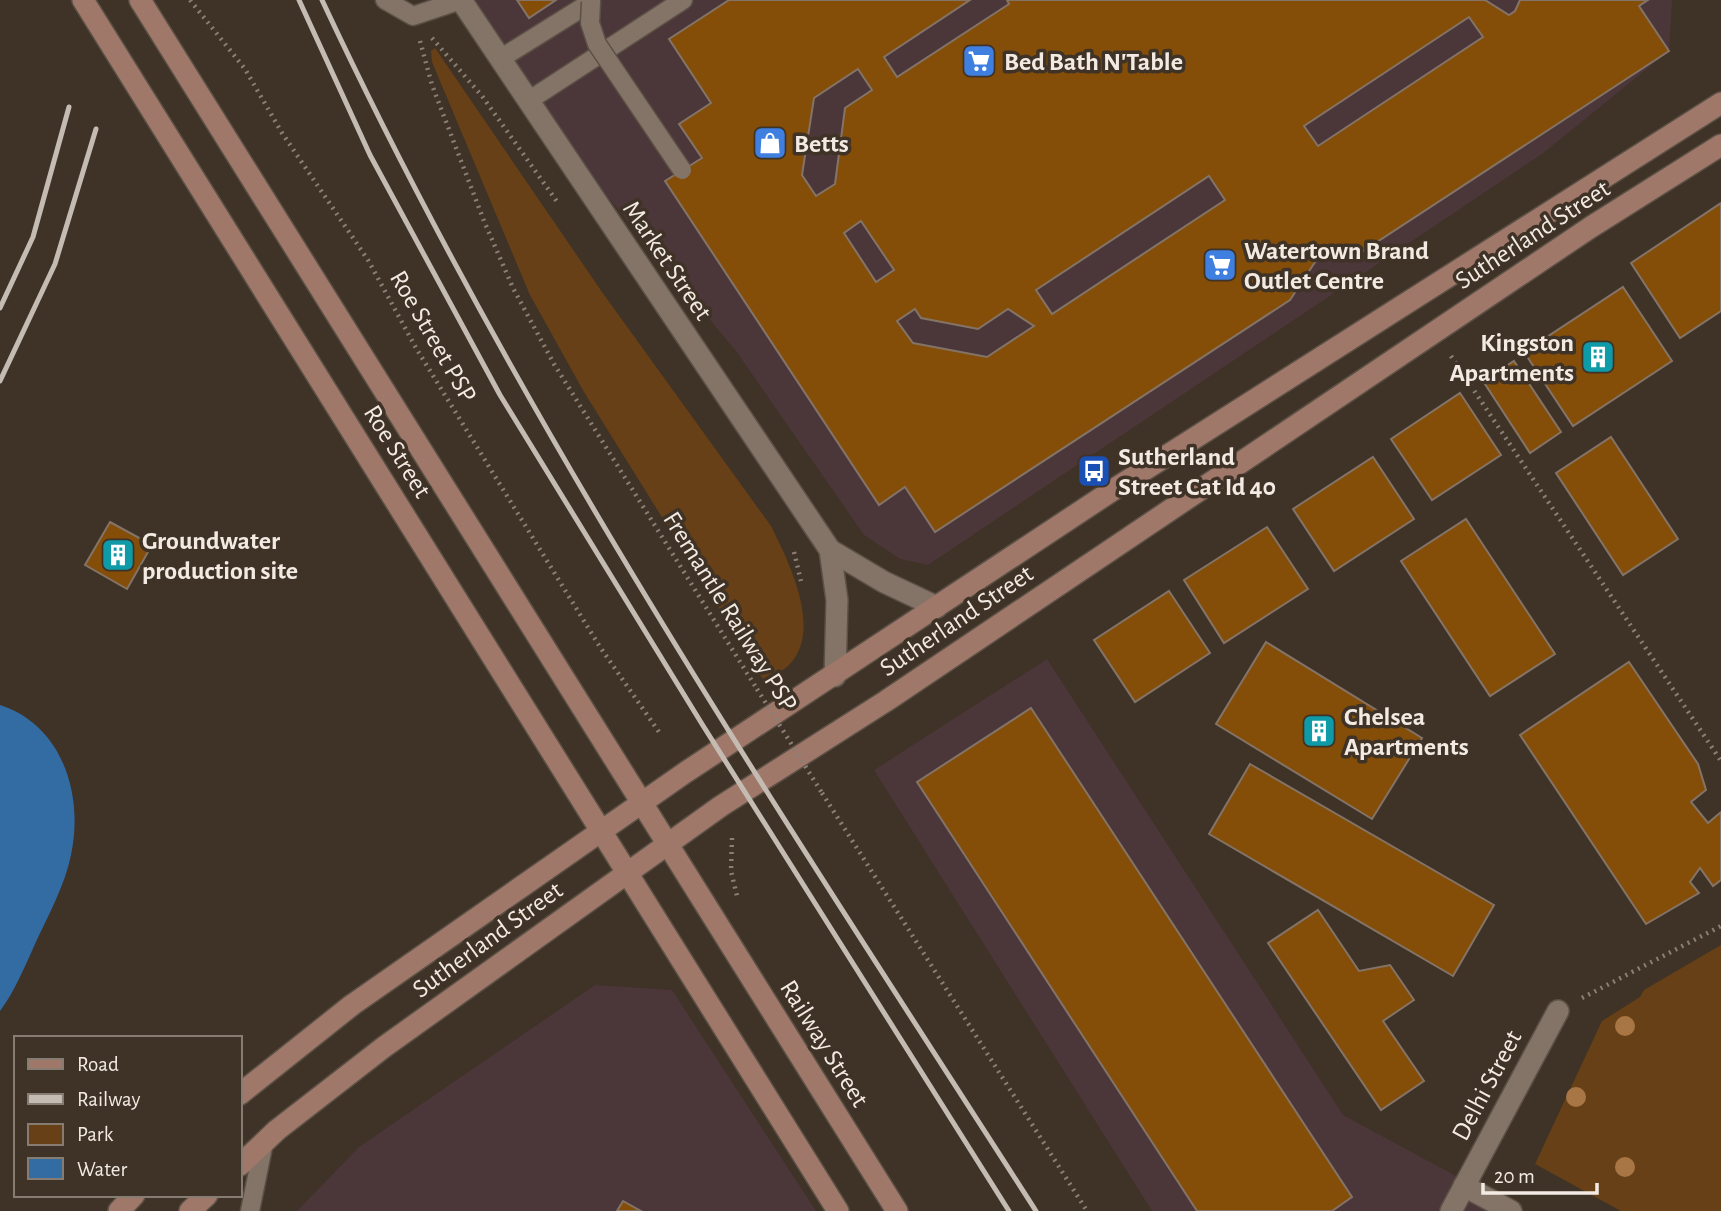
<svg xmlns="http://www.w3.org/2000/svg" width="1721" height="1211" viewBox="0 0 1721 1211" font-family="'Alegreya Sans',sans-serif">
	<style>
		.commercial { fill: #4b3639 }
		.green { fill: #684017 }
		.water { fill: #336ca2 }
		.building { fill: #854e08; stroke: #837467; stroke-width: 2; fill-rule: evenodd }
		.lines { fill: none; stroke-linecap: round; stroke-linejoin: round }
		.service-casing { stroke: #5b5045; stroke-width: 21 }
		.minor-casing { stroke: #5b5045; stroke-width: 24 }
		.tertiary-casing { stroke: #5b5045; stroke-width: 24 }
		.secondary-casing { stroke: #5b5045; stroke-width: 24 }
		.path { stroke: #897f74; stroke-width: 4.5; stroke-dasharray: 2 5; stroke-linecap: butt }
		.service { stroke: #837467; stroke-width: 18 }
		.minor { stroke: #837467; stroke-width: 21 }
		.tertiary { stroke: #837467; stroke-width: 21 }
		.secondary { stroke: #9f786a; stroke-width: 21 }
		.rail { stroke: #c4bbb2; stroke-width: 5 }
		.service-bridge-casing { stroke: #5b5045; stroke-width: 21; stroke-linecap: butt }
		.path-bridge { stroke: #897f74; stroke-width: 4.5; stroke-dasharray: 2 5; stroke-linecap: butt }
		.service-bridge { stroke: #837467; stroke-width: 18 }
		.tree { fill: #a87644 }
		.labels { text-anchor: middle; stroke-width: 7; stroke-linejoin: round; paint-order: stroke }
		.poi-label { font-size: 26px; font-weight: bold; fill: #f3ebe3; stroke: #3f3226; text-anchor: start }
		.street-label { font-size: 26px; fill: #f3ebe3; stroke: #3f3226 }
	</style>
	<rect width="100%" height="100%" fill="#3f3226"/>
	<!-- commercial -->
	<g class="commercial">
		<path d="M 461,0 L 1672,0 L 1669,51 L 1542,154 L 928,565 L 900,559 L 864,535 L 736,351 L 528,101 Z"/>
		<path d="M 1047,659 L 1343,1115 L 1521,1211 L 1152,1211 L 874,770 Z"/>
		<path d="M 595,985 L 672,990 L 816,1211 L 297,1211 L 359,1147 Z"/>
	</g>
	<!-- green -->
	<g class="green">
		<path d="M 435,48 L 602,292 L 771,526 C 789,562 824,632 788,666 C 781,672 771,676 764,681 L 584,392 L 530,295 L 432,62 L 431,51 Z"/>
		<path d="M 1721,945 L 1721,1211 L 1621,1211 L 1535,1164 L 1602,1021 L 1640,997 L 1644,990 Z"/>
	</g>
	<!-- water -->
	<path class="water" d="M 0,705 C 62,725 84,794 71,855 C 65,885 48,916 35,944 C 25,966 15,991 0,1011 Z"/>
	<!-- building -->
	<g class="building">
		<path d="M 517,0 L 556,0 L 529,18 Z"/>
		<path d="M 729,0 L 970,0 L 884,57 L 897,77 L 1009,4 L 1007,0 L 1485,0 L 1509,15 L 1515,11 L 1520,0 L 1648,0 L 1639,6 L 1669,51 L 1351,259 L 1323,250 L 1290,300 L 935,532 L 905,487 L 879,505 L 665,181 L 702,158 L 679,124 L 711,103 L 669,39 ZM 1469,17 L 1483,37 L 1318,146 L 1304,126 ZM 858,69 L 872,90 L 845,108 L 835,184 L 816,196 L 802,175 L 814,98 ZM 1209,176 L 1225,200 L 1052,314 L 1036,290 ZM 861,221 L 894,270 L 876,282 L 844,233 ZM 915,309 L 921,318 L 978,329 L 1008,309 L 1034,326 L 987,357 L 913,343 L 897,321 Z"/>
		<path d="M 1721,203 L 1721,311 L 1680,338 L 1631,263 Z"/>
		<path d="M 1623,287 L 1672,361 L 1573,426 L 1524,352 Z"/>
		<path d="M 1514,361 L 1561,432 L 1530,453 L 1483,381 Z"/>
		<path d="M 1460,393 L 1501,455 L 1432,500 L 1391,439 Z"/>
		<path d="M 1611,437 L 1678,539 L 1623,575 L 1556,473 Z"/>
		<path d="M 1373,457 L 1414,519 L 1334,571 L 1293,509 Z"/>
		<path d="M 1466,519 L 1555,654 L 1490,696 L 1401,561 Z"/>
		<path d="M 110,522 L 152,545 L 127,589 L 85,565 Z"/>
		<path d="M 1267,527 L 1308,589 L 1224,643 L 1184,580 Z"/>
		<path d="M 1169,591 L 1210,653 L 1135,702 L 1094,640 Z"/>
		<path d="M 1266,642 L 1422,738 L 1372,819 L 1216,724 Z"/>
		<path d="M 1629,662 L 1698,764 L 1706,790 L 1691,802 L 1708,823 L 1721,812 L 1721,880 L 1713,886 L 1700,868 L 1690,882 L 1699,893 L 1646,924 L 1520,735 Z"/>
		<path d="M 1031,708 L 1352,1197 L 1332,1211 L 1197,1211 L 917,782 Z"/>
		<path d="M 1250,764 L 1494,905 L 1453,976 L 1209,834 Z"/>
		<path d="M 1318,910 L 1359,971 L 1390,965 L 1414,1000 L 1383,1021 L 1424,1081 L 1381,1110 L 1268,943 Z"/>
		<path d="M 623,1201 L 641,1211 L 617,1211 Z"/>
	</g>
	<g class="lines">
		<defs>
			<g id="service">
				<path d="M 385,0 L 413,16 L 461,0"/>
				<path d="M 500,59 L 591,2"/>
				<path d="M 528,101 L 683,0"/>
				<path d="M 250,1211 L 264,1142"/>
			</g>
			<g id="minor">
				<path d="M 1464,1186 L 1511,1211"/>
				<path d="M 1451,1211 L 1558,1011"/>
			</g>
			<g id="tertiary">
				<path d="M 461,0 L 830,550 L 884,582 L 937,607"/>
				<path d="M 830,550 L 837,600 L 835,676"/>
			</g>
			<g id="secondary">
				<path d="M 83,0 L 838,1211"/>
				<path d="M 140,0 L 897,1211"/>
				<path d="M 240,1094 L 352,1005 L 686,772 L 1116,488 L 1721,103"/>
				<path d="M 240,1165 L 277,1130 L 384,1047 L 721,806 L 886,701 L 1591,227 L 1721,145"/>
				<path d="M 119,1211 L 134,1195"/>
				<path d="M 190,1211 L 207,1195"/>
			</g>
		</defs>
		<!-- service casing -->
		<use href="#service" class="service-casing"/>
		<!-- minor casing -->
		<use href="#minor" class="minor-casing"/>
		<!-- tertiary casing -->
		<use href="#tertiary" class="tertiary-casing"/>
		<!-- secondary casing -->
		<use href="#secondary" class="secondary-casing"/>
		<!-- path -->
		<g class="path">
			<path d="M 190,0 L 245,69 L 282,133 L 368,260 L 416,348 L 600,647 L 659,732"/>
			<path d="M 432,38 L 482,96 L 558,203"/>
			<path d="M 420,41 L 432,85 L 484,221 L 513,288 L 554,364 L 757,689"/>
			<path d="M 1451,356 L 1721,761"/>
			<path d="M 794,552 L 801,581"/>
			<path d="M 822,793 L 1087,1211"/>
			<path d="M 732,838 L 731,871 L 737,896"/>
			<path d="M 1582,998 L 1721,926"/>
		</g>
		<!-- service -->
		<use href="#service" class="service"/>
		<!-- minor -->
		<use href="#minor" class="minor"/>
		<!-- tertiary -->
		<use href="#tertiary" class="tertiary"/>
		<!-- secondary -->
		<use href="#secondary" class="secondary"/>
		<!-- rail -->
		<g class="rail">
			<path d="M 299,0 L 370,155 L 500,395 L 702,724 L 1009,1211"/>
			<path d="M 322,0 C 521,426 783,817 1036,1211"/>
			<path d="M 0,308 L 33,237 L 69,107"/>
			<path d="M 0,381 L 55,264 L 96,129"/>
		</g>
		<defs>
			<path id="service-bridge" d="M 591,2 L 590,23 L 597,44 L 682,170"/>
		</defs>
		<!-- service-bridge casing -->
		<use href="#service-bridge" class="service-bridge-casing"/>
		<!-- path-bridge -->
		<path class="path-bridge" d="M 757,689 L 822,793"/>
		<!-- service-bridge -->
		<use href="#service-bridge" class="service-bridge"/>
	</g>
	<!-- trees -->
	<g class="tree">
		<circle cx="1625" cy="1026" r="10"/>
		<circle cx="1576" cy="1097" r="10"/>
		<circle cx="1625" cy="1167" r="10"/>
	</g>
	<!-- icons -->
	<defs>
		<symbol id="supermarket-square" viewBox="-11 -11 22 22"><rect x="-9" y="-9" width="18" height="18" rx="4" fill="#3f7fe0" stroke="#3f3226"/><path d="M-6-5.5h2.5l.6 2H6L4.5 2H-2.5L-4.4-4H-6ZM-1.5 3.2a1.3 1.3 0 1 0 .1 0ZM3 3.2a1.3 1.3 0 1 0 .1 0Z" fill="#fff"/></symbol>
		<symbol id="shop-square" viewBox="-11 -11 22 22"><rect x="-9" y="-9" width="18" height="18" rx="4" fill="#3f7fe0" stroke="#3f3226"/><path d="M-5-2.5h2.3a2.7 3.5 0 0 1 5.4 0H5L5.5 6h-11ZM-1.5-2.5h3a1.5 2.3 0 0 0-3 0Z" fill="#fff"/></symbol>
		<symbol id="building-square" viewBox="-11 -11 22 22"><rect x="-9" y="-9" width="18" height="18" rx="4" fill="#0f9aa8" stroke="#3f3226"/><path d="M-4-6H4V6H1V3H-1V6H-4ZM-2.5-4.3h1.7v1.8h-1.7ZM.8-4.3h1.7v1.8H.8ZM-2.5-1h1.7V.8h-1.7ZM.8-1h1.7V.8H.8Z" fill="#fff"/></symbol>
		<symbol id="bus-square" viewBox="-11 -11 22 22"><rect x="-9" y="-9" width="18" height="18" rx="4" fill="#1a4fb4" stroke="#3f3226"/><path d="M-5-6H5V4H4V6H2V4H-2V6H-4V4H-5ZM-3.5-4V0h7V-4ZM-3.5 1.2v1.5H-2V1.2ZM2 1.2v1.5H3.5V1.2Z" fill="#fff"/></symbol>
	</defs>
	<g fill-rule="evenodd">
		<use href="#supermarket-square" x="960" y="42" width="38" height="38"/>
		<use href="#shop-square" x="751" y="124" width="38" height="38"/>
		<use href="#supermarket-square" x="1201" y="246" width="38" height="38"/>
		<use href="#building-square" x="1579" y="338" width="38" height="38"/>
		<use href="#bus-square" x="1075" y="452" width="38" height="38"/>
		<use href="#building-square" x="99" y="536" width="38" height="38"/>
		<use href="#building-square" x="1300" y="712" width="38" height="38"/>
	</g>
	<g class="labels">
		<!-- poi labels -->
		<g class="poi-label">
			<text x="1004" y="70">Bed Bath N'Table</text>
			<text x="794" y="152">Betts</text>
			<text x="1244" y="259">Watertown Brand<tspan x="1244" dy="30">Outlet Centre</tspan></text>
			<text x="1574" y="351" text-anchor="end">Kingston<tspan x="1574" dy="30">Apartments</tspan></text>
			<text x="1118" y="465">Sutherland<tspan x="1118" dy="30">Street Cat Id 40</tspan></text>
			<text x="142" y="549">Groundwater<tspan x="142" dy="30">production site</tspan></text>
			<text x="1344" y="725">Chelsea<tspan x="1344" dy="30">Apartments</tspan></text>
		</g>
		<!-- street labels -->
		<g class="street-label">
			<text transform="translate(1532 234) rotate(-33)" y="9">Sutherland Street</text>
			<text transform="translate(668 260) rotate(56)" y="9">Market Street</text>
			<text transform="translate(434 336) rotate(60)" y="9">Roe Street PSP</text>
			<text transform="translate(398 451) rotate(58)" y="9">Roe Street</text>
			<text transform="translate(731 611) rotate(58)" y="9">Fremantle Railway PSP</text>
			<text transform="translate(956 620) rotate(-34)" y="9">Sutherland Street</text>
			<text transform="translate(487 939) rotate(-36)" y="9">Sutherland Street</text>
			<text transform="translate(825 1043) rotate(58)" y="9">Railway Street</text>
			<text transform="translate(1486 1085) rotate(-62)" y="9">Delhi Street</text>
		</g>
	</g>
	<!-- legend -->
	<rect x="14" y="1036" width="228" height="161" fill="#3f3226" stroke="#877c72" stroke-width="2"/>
	<rect x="28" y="1059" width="35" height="10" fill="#9f786a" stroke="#877c72" stroke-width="2"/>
	<text x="77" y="1071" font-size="21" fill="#f3ebe3">Road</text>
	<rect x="28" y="1094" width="35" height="10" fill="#c4bbb2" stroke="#877c72" stroke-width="2"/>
	<text x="77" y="1106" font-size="21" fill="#f3ebe3">Railway</text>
	<rect x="28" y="1124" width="35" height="21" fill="#684017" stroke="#877c72" stroke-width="2"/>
	<text x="77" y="1141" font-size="21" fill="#f3ebe3">Park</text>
	<rect x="28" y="1158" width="35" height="21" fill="#336ca2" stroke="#877c72" stroke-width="2"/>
	<text x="77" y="1176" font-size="21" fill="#f3ebe3">Water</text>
	<!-- scale -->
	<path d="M1483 1183v10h114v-10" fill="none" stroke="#f3ebe3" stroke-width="3.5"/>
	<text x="1494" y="1183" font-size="21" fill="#f3ebe3" stroke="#3f3226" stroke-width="5" paint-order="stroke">20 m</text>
</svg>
